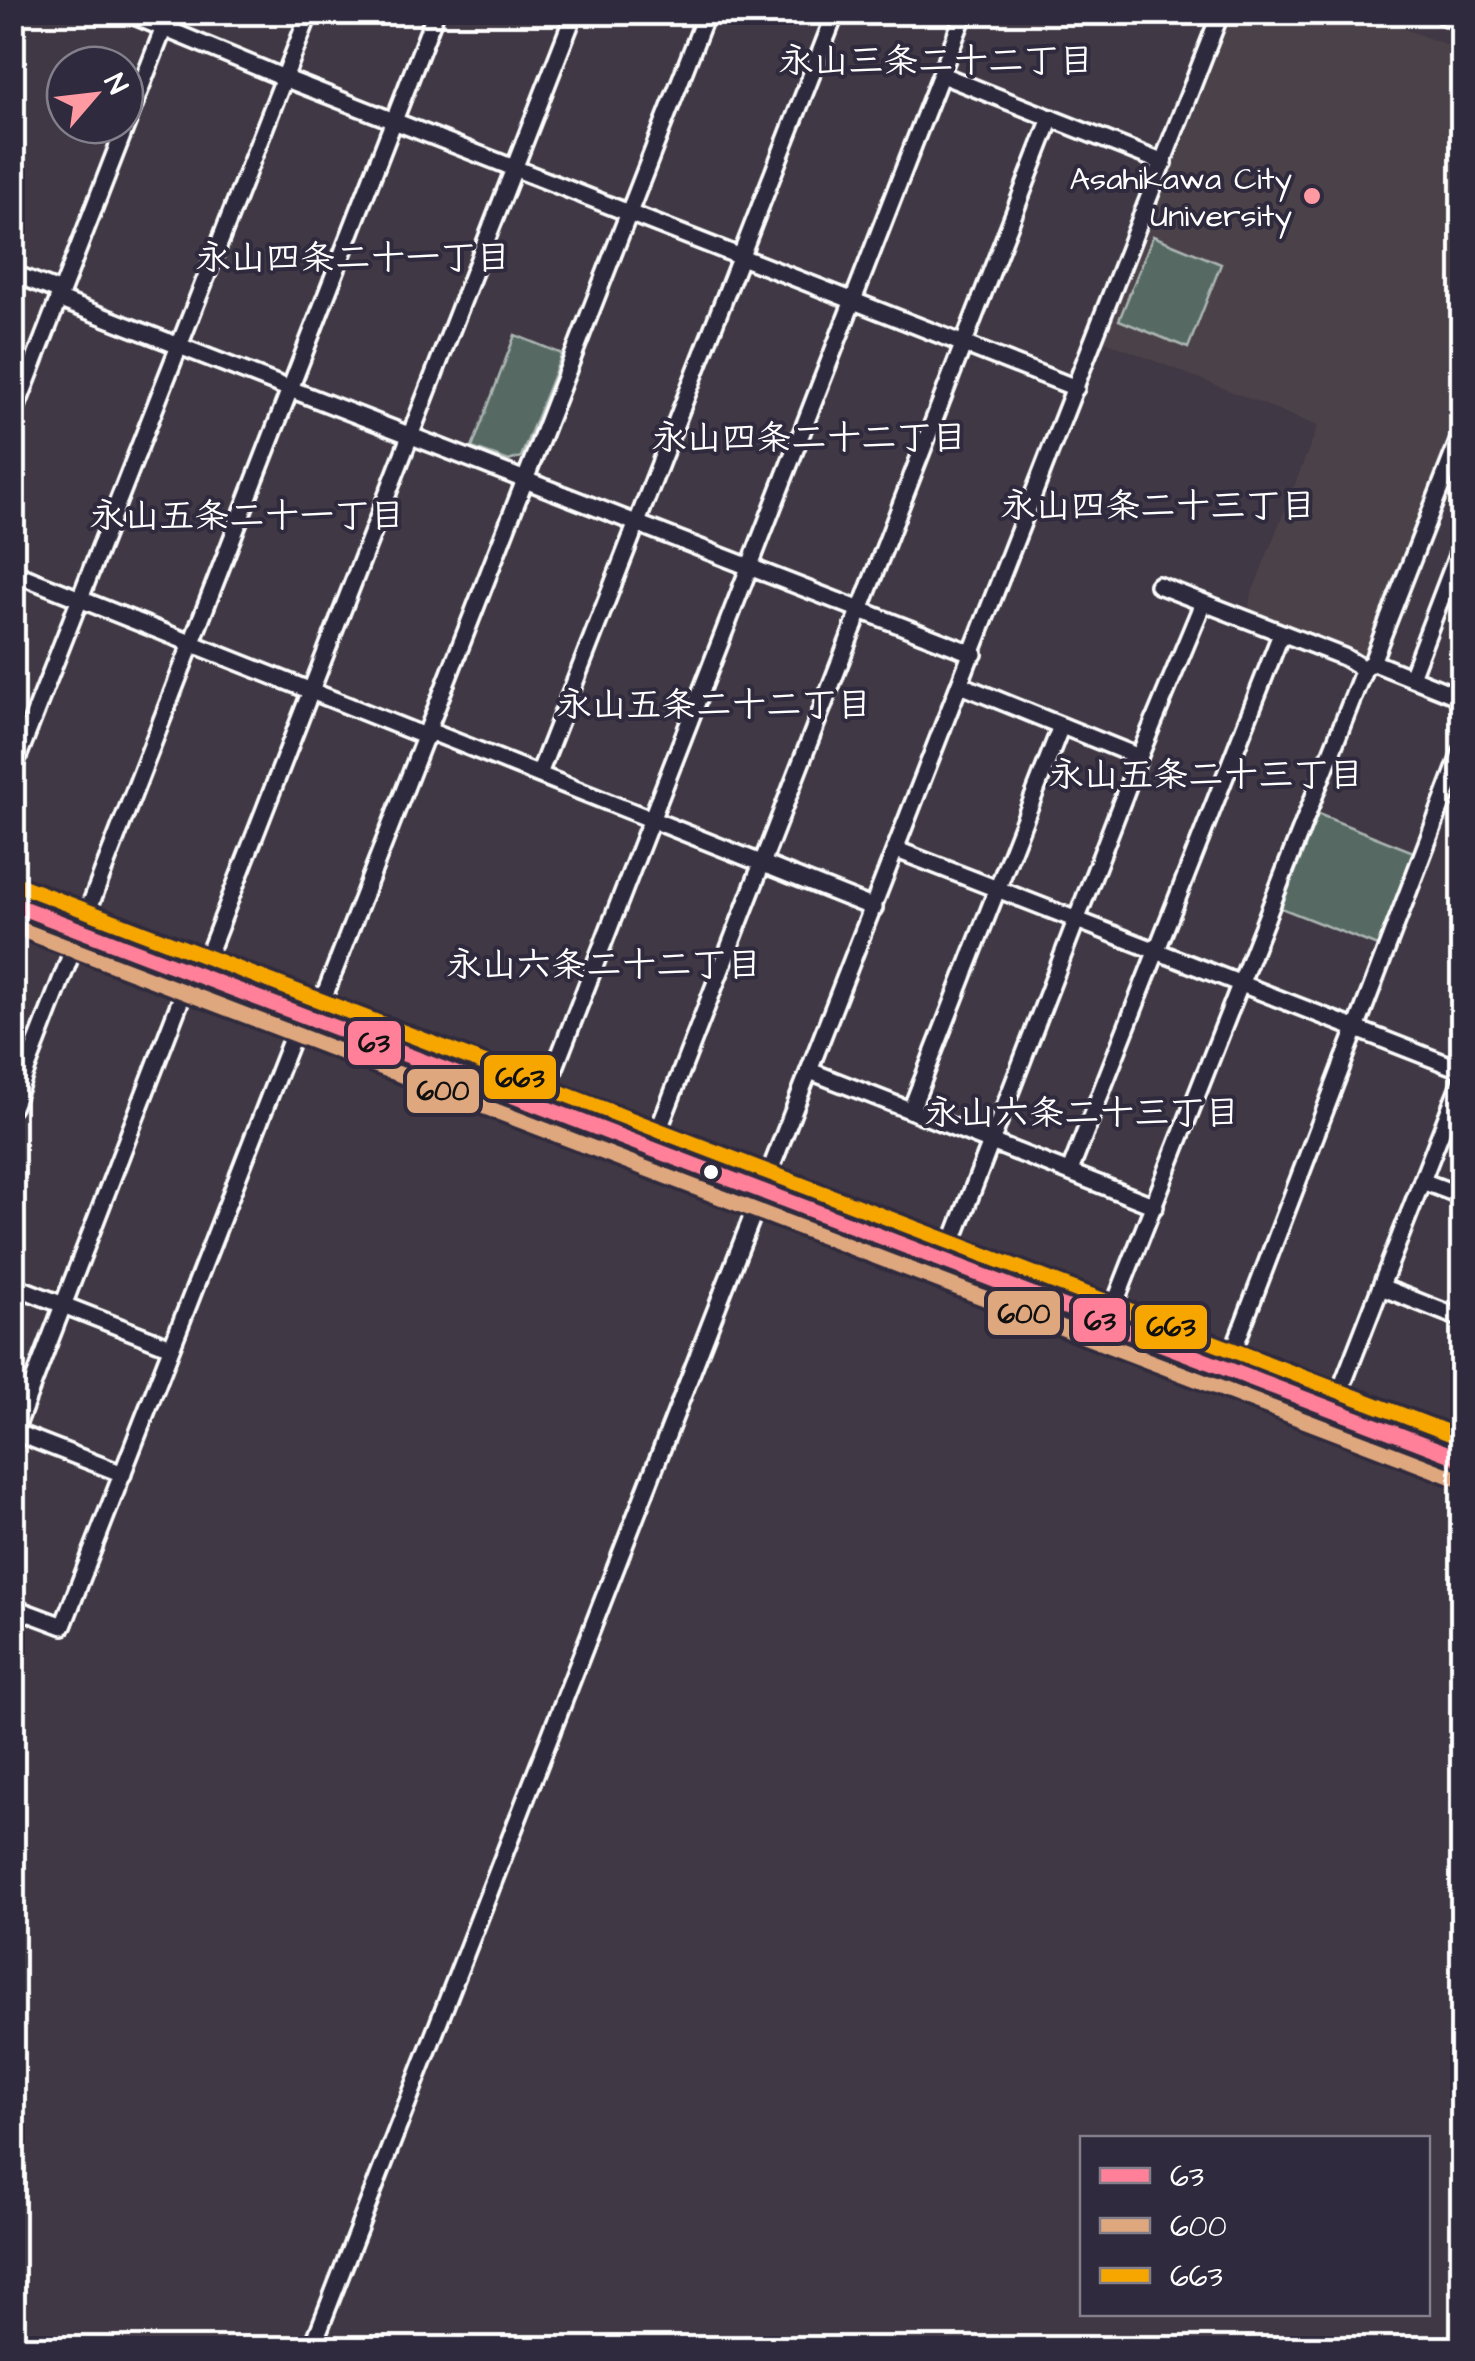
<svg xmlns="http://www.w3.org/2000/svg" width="1475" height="2361" viewBox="0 0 1475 2361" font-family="'Architects Daughter','Klee One',sans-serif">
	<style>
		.built { fill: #4c4249 }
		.green { fill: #576b64; stroke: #abb5b2; stroke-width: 2.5 }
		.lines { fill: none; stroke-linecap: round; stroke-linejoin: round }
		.stream { stroke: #94a0ad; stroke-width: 5 }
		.minor-casing { stroke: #fff; stroke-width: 22 }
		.tertiary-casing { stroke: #fff; stroke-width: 28 }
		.trunk-casing { stroke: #fff; stroke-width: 32 }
		.minor { stroke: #2f2a3d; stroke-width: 15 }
		.tertiary { stroke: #2f2a3d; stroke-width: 20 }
		.trunk { stroke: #756a55; stroke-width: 25 }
		.bus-1-casing { stroke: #2f2a3d; stroke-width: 22 }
		.bus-2-casing { stroke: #2f2a3d; stroke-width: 22 }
		.bus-3-casing { stroke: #2f2a3d; stroke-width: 22 }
		.bus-1 { stroke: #ff8098; stroke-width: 15 }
		.bus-2 { stroke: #dfa77e; stroke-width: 15 }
		.bus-3 { stroke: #f7a600; stroke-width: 15 }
		.poi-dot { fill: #ff9aa2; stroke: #2f2a3d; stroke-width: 4 }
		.bus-dot { fill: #fff; stroke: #2f2a3d; stroke-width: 4 }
		.labels { text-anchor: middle; stroke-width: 8; stroke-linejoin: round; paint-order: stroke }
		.poi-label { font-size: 32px; fill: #fff; stroke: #2f2a3d; text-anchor: end }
		.neighbourhood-label { font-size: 35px; font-weight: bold; fill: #fff; stroke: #2f2a3d }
		.line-badge { stroke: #2f2a3d; stroke-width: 4 }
		.pale-badge-label { font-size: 28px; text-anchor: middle; font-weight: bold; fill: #111 }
	</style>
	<rect width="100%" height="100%" fill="#403844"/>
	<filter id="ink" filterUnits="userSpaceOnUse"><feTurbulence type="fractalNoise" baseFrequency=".01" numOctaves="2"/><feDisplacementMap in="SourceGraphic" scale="20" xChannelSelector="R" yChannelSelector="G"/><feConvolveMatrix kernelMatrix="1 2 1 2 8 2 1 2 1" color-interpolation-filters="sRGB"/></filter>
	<g filter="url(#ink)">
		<!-- built -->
		<path class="built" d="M 1233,13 L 1363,13 L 1462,51 L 1462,405 L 1365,656 L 1249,612 L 1250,598 L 1318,426 L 1105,341 Z"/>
		<!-- green -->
		<g class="green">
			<path d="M 1153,236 L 1221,264 L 1188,348 L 1119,320 Z"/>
			<path d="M 515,335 L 562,354 L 521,457 L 509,461 L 472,448 Z"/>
			<path d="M 1318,814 L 1416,853 L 1380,947 L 1281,908 Z"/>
		</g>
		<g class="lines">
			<!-- stream -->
			<g class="stream">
				<path d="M 12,885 L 74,908"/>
				<path d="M 105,919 L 194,955"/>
				<path d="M 218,964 L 283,992 L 310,997"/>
				<path d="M 335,1007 L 353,1020 L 533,1083"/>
				<path d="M 561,1094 L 645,1126"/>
				<path d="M 670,1136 L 713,1152"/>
				<path d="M 807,1187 L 844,1202"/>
				<path d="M 866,1210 L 905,1225"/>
				<path d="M 922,1232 L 937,1238"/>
				<path d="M 962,1246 L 995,1259"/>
				<path d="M 1026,1270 L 1047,1282"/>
				<path d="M 1070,1290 L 1098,1302"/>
				<path d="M 1128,1314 L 1220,1347"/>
				<path d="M 1244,1357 L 1316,1386"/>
				<path d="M 1361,1403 L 1387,1414"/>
				<path d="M 1402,1420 L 1432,1431"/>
				<path d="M 1448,1437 L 1462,1443"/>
			</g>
			<defs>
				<g id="minor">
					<path d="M 125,12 L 284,78 L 1076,388"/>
					<path d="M 942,75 L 1164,163"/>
					<path d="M 12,273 L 61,292"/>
					<path d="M 58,299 L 974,654"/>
					<path d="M 12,419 L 170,12"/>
					<path d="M 12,572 L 427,737"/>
					<path d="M 1158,585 L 1344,657 L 1364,669"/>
					<path d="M 1372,662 L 1462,698"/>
					<path d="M 1411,677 L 1462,543"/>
					<path d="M 961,685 L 1139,757"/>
					<path d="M 429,731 L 874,908"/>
					<path d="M 12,772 L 310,12"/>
					<path d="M 539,774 L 836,12"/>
					<path d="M 897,850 L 1462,1070"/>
					<path d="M 200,976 L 575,12"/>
					<path d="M 315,1020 L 707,12"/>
					<path d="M 810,1071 L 1155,1206"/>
					<path d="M 540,1106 L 965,12"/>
					<path d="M 12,1107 L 436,12"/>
					<path d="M 911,1110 L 1061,726"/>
					<path d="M 652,1147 L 1051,118"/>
					<path d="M 1070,1171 L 1281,634"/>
					<path d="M 1422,1181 L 1462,1196"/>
					<path d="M 946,1259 L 1139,757 L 1203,603"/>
					<path d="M 12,1285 L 171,1347"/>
					<path d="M 1381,1287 L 1462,1319"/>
					<path d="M 1108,1321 L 1364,669 L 1372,662 L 1462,432"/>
					<path d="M 1227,1367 L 1462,751"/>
					<path d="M 1333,1409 L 1462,1078"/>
					<path d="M 12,1431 L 123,1474"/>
					<path d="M 12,1438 L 191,973"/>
					<path d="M 12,1607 L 63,1626 L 301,1015"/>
					<path d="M 312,2348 L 1221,12"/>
				</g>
				<path id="tertiary" d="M 12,904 L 1462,1459"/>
				<path id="trunk" d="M 1447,12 L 1462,18"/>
			</defs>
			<!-- minor casing -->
			<use href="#minor" class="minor-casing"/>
			<!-- tertiary casing -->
			<use href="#tertiary" class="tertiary-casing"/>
			<!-- trunk casing -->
			<use href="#trunk" class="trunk-casing"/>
			<!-- minor -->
			<use href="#minor" class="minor"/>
			<!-- tertiary -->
			<use href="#tertiary" class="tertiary"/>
			<!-- trunk -->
			<use href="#trunk" class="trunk"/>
			<defs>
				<path id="bus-1" d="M 12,904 L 1462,1459"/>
				<path id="bus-2" d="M 12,926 L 1455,1478"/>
				<path id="bus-3" d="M 19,885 L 1462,1438"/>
			</defs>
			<!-- bus-1 casing -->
			<use href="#bus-1" class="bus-1-casing"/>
			<!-- bus-2 casing -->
			<use href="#bus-2" class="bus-2-casing"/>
			<!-- bus-3 casing -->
			<use href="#bus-3" class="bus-3-casing"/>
			<!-- bus-1 -->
			<use href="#bus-1" class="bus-1"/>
			<!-- bus-2 -->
			<use href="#bus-2" class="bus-2"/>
			<!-- bus-3 -->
			<use href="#bus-3" class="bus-3"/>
		</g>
	</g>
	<!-- markers -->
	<circle class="poi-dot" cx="1312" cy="196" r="10"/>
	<circle class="bus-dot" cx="711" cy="1172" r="9"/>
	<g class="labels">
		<!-- poi labels -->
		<g class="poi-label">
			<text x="1292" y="189">Asahikawa City<tspan x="1292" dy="37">University</tspan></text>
		</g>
		<!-- neighbourhood labels -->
		<g class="neighbourhood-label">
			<text x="936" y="72">永山三条二十二丁目</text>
			<text x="353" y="269">永山四条二十一丁目</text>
			<text x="809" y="449">永山四条二十二丁目</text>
			<text x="1158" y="517">永山四条二十三丁目</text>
			<text x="247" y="527">永山五条二十一丁目</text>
			<text x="714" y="716">永山五条二十二丁目</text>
			<text x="1206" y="786">永山五条二十三丁目</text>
			<text x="604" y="976">永山六条二十二丁目</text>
			<text x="1082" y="1124">永山六条二十三丁目</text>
		</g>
	</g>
	<g class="line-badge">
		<rect x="346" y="1019" width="57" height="48" rx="10" fill="#ff8098"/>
		<rect x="482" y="1053" width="76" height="48" rx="10" fill="#f7a600"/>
		<rect x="405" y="1067" width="76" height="48" rx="10" fill="#dfa77e"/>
		<rect x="986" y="1289" width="76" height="48" rx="10" fill="#dfa77e"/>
		<rect x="1071" y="1296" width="57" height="48" rx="10" fill="#ff8098"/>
		<rect x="1133" y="1303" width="76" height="48" rx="10" fill="#f7a600"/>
	</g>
	<g class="pale-badge-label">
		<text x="374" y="1052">63</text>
		<text x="520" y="1087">663</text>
		<text x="443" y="1100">600</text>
		<text x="1024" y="1323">600</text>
		<text x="1100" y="1330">63</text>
		<text x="1171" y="1336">663</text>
	</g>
	<!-- margin -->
	<rect width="1475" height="2361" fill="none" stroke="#2f2a3d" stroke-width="50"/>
	<rect x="25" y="25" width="1425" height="2311" fill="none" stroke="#fff" stroke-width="4" filter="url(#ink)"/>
	<!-- legend -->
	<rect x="1080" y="2136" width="350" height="180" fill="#2f2a3d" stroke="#827f8b" stroke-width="2.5"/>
	<rect x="1100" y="2168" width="50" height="15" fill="#ff8098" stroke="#827f8b" stroke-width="2.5"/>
	<text x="1170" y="2186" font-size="30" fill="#ffffff">63</text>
	<rect x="1100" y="2218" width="50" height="15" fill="#dfa77e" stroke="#827f8b" stroke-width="2.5"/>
	<text x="1170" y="2236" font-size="30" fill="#ffffff">600</text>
	<rect x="1100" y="2268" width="50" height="15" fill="#f7a600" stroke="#827f8b" stroke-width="2.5"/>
	<text x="1170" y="2286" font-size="30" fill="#ffffff">663</text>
	<!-- north arrow -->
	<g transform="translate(95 95) rotate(62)"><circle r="48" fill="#2f2a3d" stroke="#827f8b" stroke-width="2.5"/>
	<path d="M0-8L18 38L0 25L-18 38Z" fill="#ff9aa2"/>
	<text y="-15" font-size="28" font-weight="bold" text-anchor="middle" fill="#ffffff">N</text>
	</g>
</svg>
